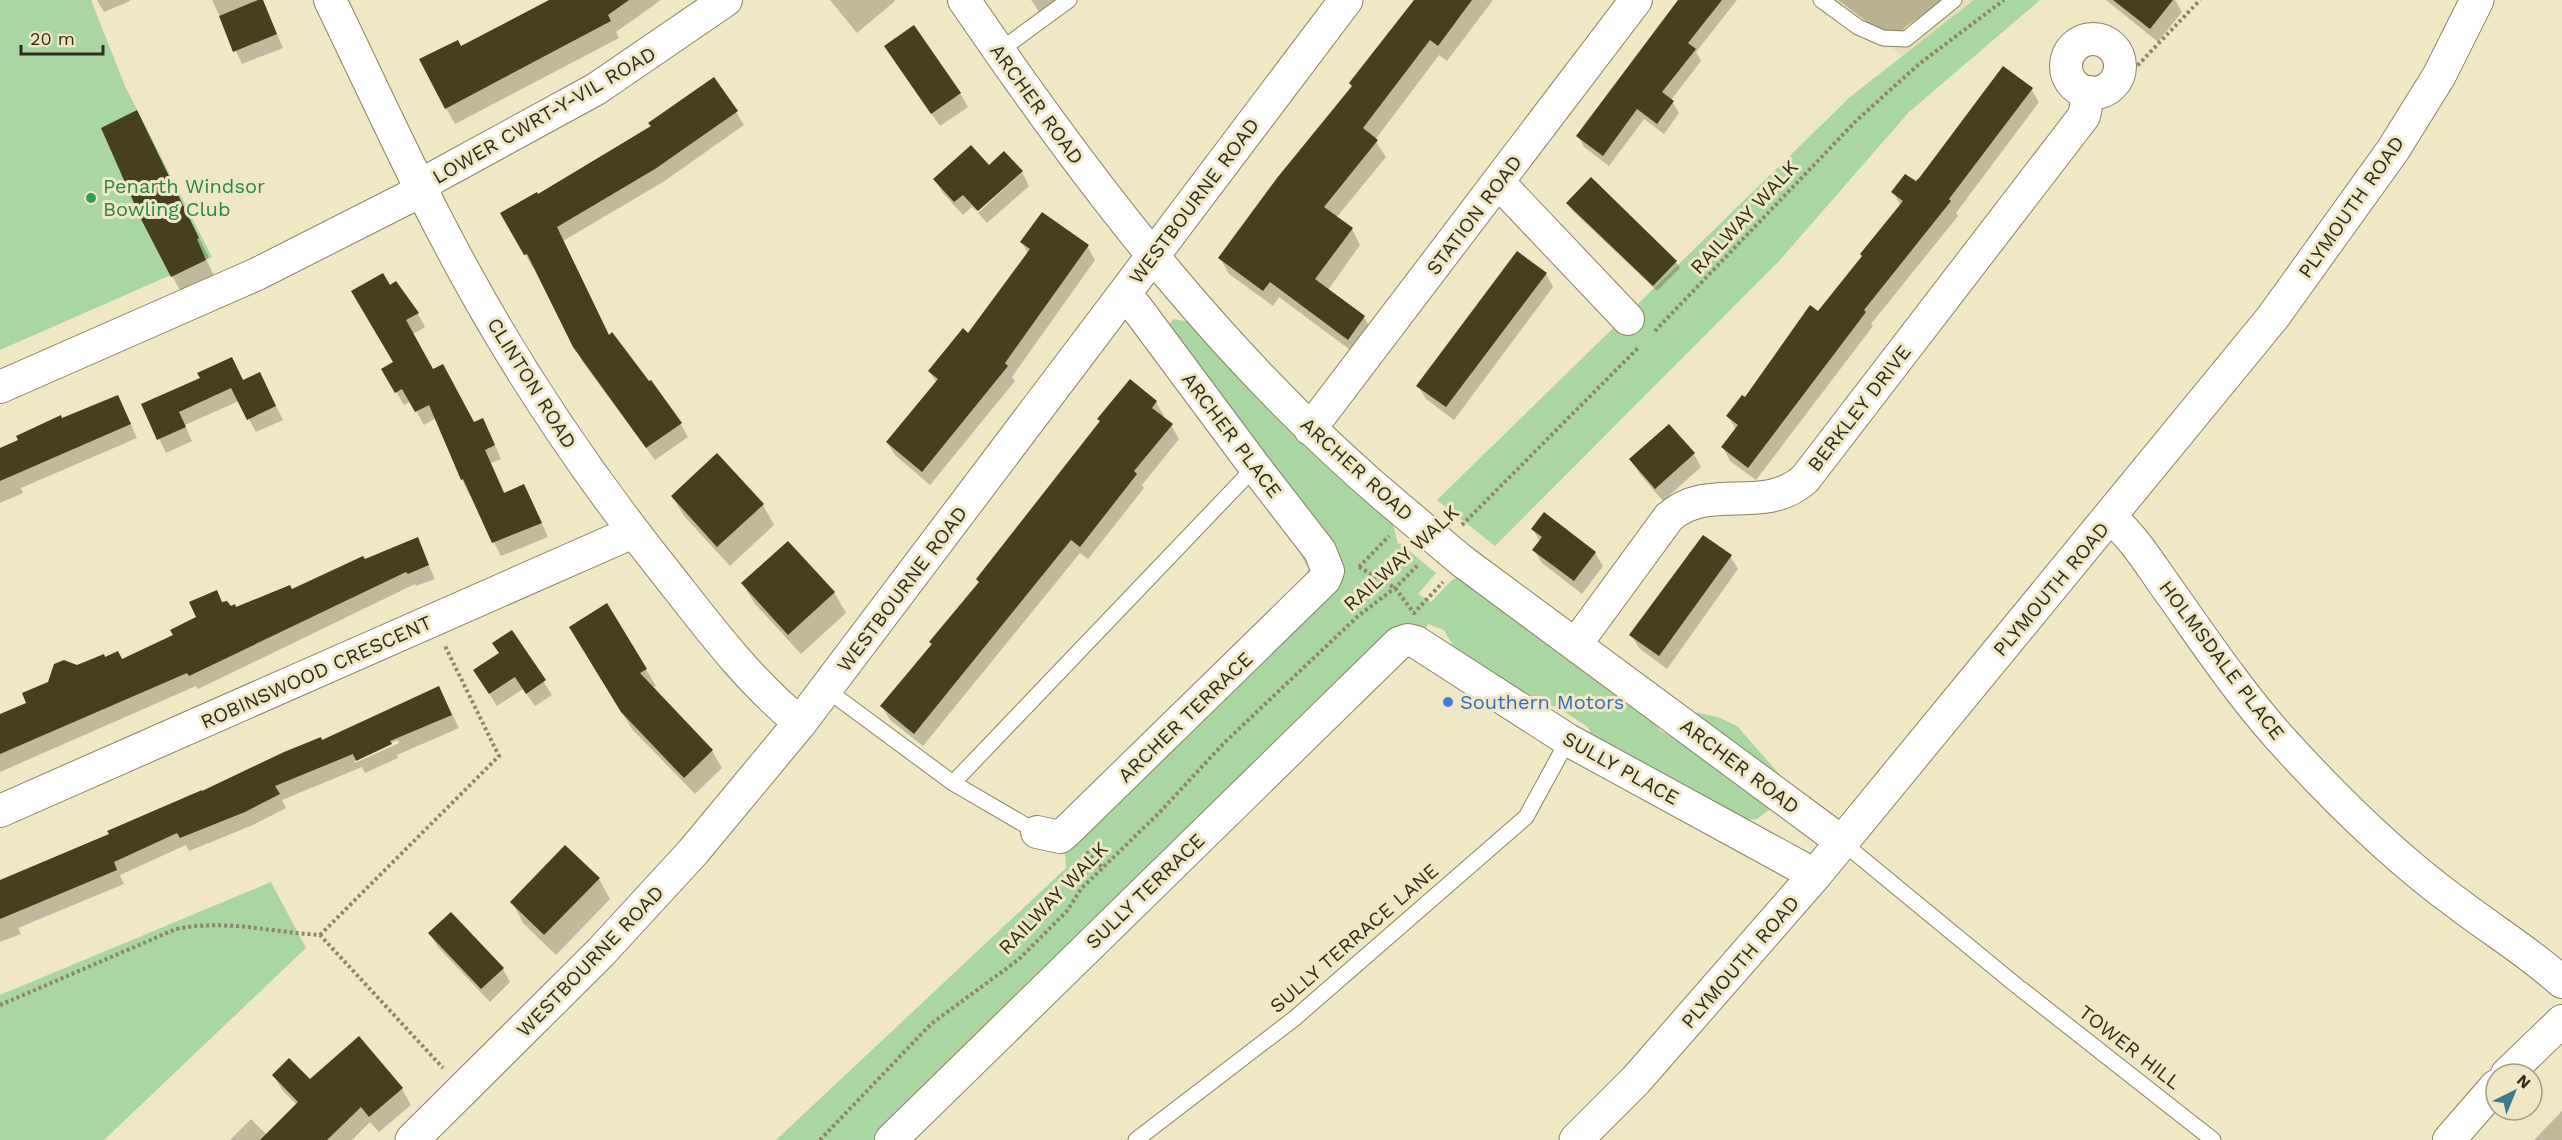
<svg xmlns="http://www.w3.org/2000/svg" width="2562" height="1140" viewBox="0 0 2562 1140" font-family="'Work Sans',sans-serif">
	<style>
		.built { fill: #e8deb3 }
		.green { fill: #a9d6a1 }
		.shadow { fill: #0003; fill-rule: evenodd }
		.building { fill: #463f20 }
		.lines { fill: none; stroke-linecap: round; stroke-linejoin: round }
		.service-casing { stroke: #8a8362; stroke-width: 17 }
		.minor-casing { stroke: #8a8362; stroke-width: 34 }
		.tertiary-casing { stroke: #8a8362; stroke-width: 35 }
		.path { stroke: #8c866e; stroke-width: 4; stroke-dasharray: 3 3; stroke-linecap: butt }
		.service { stroke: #fff; stroke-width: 15 }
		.minor { stroke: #fff; stroke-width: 32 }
		.tertiary { stroke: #fff; stroke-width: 33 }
		.minor-bridge-casing { stroke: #8a8362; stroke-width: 34; stroke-linecap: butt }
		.minor-bridge { stroke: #fff; stroke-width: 32 }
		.leisure-dot { fill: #2e9e5b; stroke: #f0e8c4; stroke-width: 2 }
		.shop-dot { fill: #3f7fe0; stroke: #f0e8c4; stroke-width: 2 }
		.labels { text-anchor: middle; stroke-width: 6; stroke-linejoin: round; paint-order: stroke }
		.street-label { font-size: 20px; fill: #2f2c1e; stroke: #f0e8c4 }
		.leisure-label { font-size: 20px; fill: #27864d; stroke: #f0e8c4; text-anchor: start }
		.shop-label { font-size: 20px; fill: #366cbe; stroke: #f0e8c4; text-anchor: start }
	</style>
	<rect width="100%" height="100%" fill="#f0e8c4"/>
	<!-- built -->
	<path class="built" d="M 1826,0 L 1979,0 L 1902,56 Z"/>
	<!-- green -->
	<g class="green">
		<path d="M 0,0 L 91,0 L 125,86 L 212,257 L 0,350 Z"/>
		<path d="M 1974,0 L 2040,0 L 1909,112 L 1780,260 L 1495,546 L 1437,500 L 1850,97 Z"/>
		<path d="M 1174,319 L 1190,322 L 1391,517 L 1398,544 L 1400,543 L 1436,573 L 1418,594 L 1431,602 L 1452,580 L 1461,576 L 1655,712 L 1659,730 L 1688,745 L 1695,726 L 1694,712 L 1718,717 L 1737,726 L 1780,775 L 1774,785 L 1772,808 L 1757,819 L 1738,821 L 1716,812 L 1703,795 L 1596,745 L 1588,727 L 1555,706 L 1535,709 L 1459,656 L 1444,630 L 1428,624 L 1423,634 L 1189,829 L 873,1140 L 776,1140 L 1066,868 L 1065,853 L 1152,770 L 1303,591 L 1308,569 L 1282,516 L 1158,336 Z"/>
		<path d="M 271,882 L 306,948 L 104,1140 L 0,1140 L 0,995 Z"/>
	</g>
	<!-- shadow -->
	<g class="shadow">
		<path d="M 97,0 L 130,0 L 130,1 L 104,12 Z"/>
		<path d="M 212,0 L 262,0 L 283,48 L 242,64 Z"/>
		<path d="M 552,0 L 661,0 L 616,32 L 619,38 L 455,124 L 446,108 Z"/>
		<path d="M 830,0 L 894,0 L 895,1 L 857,33 Z"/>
		<path d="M 1031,0 L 1067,0 L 1047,23 Z"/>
		<path d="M 1416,0 L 1493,0 L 1447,61 L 1439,55 L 1375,140 L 1386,157 L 1336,218 L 1352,229 L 1360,245 L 1328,290 L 1364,317 L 1373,333 L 1357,355 L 1279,297 L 1273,306 L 1229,274 L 1220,258 L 1353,87 Z"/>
		<path d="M 1680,0 L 1737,0 L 1696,52 L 1701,61 L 1671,100 L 1679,113 L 1664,134 L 1644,119 L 1609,166 L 1584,147 L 1578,136 Z"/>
		<path d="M 1838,0 L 1946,0 L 1905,27 L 1894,42 Z"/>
		<path d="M 2106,0 L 2175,0 L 2182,12 L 2158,42 Z"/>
		<path d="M 894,59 L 960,93 L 968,107 L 940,126 Z"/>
		<path d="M 2031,89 L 2039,102 L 1956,213 L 1958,216 L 1871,324 L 1873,326 L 1756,480 L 1730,461 L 1723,447 L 1736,430 L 1728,416 L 1819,313 L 1901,206 L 1893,192 L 1916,183 Z"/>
		<path d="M 136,112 L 209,258 L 206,259 L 216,280 L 183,295 L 172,276 Z"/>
		<path d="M 736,112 L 744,125 L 663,182 L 563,241 L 609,336 L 680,423 L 688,437 L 655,460 L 582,361 L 535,267 L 533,268 L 502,213 L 537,196 Z"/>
		<path d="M 989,167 L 1021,171 L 976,211 L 972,207 L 963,215 L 942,192 L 935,179 Z"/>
		<path d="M 1022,172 L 1029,186 L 987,223 L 978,213 Z"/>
		<path d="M 1568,203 L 1676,262 L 1680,268 L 1657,291 L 1572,210 Z"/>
		<path d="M 1022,242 L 1087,246 L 1095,260 L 1012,377 L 1015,381 L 930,485 L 895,455 L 887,442 L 937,383 L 929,371 L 969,335 L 1028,254 Z"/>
		<path d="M 1546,274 L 1553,287 L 1454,420 L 1426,399 L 1418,386 Z"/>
		<path d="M 389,287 L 418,314 L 425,327 L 413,334 L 433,371 L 474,424 L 482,420 L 490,434 L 501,459 L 491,463 L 505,494 L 531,499 L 548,537 L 501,556 L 462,480 L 436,418 L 424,425 L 411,401 L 404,405 L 383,369 L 395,363 Z"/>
		<path d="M 232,359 L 243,381 L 260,374 L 283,420 L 256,432 L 239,401 L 185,425 L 192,441 L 166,453 L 143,405 L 202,379 Z"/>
		<path d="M 118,396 L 137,438 L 21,488 L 23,493 L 0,503 L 0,450 L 62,419 Z"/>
		<path d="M 1156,402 L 1164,416 L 1162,418 L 1171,425 L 1179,439 L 1142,485 L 1144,488 L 1088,559 L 1080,553 L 923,746 L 890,720 L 882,706 L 980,583 Z"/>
		<path d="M 1694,454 L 1701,467 L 1663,501 L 1639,473 L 1631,460 Z"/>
		<path d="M 672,496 L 763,505 L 774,525 L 730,566 L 684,516 Z"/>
		<path d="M 1533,529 L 1595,553 L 1603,566 L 1582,594 L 1542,563 L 1534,550 L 1540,542 Z"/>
		<path d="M 417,539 L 435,579 L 416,586 L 415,584 L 198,689 L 196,686 L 0,772 L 0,716 L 28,704 L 49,683 L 77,667 L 105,659 L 122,661 L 175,636 L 223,603 L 236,609 L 292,591 Z"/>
		<path d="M 1730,556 L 1738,569 L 1667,669 L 1639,648 L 1631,635 Z"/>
		<path d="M 743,584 L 834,592 L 846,613 L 801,654 L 755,604 Z"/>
		<path d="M 607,605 L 656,686 L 652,688 L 712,751 L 722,768 L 695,794 L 632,729 L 580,644 Z"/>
		<path d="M 511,632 L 552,695 L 535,706 L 523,689 L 497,706 L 475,671 L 500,654 Z"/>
		<path d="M 439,688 L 459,728 L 397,755 L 398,758 L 365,773 L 362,767 L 282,800 L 286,808 L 253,825 L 189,851 L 186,845 L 120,875 L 124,884 L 18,928 L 21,934 L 0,942 L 0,886 ZM 398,740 L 399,743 L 355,763 L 355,759 Z"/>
		<path d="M 599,879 L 610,899 L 556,955 L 523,923 L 512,902 Z"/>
		<path d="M 430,934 L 503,969 L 510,982 L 490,1002 L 438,947 Z"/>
		<path d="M 359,1038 L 402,1089 L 411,1105 L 379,1132 L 370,1122 L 352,1140 L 230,1140 L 251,1119 L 267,1135 L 297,1105 L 283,1091 L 274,1076 L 310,1081 Z"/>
		<path d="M 2562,1111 L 2562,1140 L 2534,1140 Z"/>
	</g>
	<!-- building -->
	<g class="building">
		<path d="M 258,0 L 263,0 L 277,34 L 233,52 L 219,16 Z"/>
		<path d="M 549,0 L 629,0 L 608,15 L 611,21 L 445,109 L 419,59 L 458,40 L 461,46 Z"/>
		<path d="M 1414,0 L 1472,0 L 1438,46 L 1430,40 L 1363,128 L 1378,140 L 1324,207 L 1353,228 L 1315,279 L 1365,316 L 1348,340 L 1270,282 L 1263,291 L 1218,258 L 1277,178 L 1352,86 L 1349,83 Z"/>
		<path d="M 1678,0 L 1722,0 L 1688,43 L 1696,49 L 1662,92 L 1674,101 L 1657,124 L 1637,109 L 1603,156 L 1576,136 Z"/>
		<path d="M 2113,0 L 2173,0 L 2150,29 Z"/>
		<path d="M 914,25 L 961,93 L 931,114 L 884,46 Z"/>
		<path d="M 2003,66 L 2033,88 L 1949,199 L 1951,201 L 1864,310 L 1866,312 L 1748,468 L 1721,447 L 1738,425 L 1726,416 L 1742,395 L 1745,397 L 1810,305 L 1818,311 L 1862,256 L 1860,254 L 1903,201 L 1891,192 L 1905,174 L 1916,181 L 1920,177 Z"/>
		<path d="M 714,77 L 738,111 L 655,169 L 557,227 L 609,335 L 612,332 L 649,381 L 651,380 L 682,423 L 646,448 L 573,347 L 527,254 L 524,255 L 500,213 L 537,192 L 538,194 L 651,126 L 648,123 Z"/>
		<path d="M 137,110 L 199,238 L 197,239 L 206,260 L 171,277 L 142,221 L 101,128 Z"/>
		<path d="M 971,145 L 989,165 L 1004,151 L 1023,171 L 978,211 L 963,195 L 954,202 L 933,179 Z"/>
		<path d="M 1591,177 L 1677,261 L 1653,286 L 1566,203 Z"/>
		<path d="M 1042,212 L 1089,245 L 1005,363 L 1008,366 L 922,472 L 886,442 L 938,379 L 928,371 L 963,328 L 968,333 L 1030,249 L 1020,242 Z"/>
		<path d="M 1517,251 L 1547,273 L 1446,407 L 1416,386 Z"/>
		<path d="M 383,273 L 390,285 L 396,281 L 419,313 L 406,320 L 433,369 L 443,364 L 474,422 L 483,418 L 495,445 L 485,450 L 504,493 L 524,484 L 542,523 L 492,543 L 463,479 L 461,480 L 429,405 L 415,412 L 402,389 L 395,393 L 381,369 L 393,362 L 351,291 Z"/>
		<path d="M 232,357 L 243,380 L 260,372 L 276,406 L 247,420 L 231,388 L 179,412 L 186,427 L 157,440 L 141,404 L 200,378 L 197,373 Z"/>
		<path d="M 1130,379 L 1157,401 L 1152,408 L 1173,424 L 1134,471 L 1137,474 L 1080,547 L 1071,540 L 914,734 L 880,706 L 932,644 L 929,642 L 979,582 L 976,579 L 1100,421 L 1097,419 Z"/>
		<path d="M 118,395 L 131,424 L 0,481 L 0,448 L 18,440 L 16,436 L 61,415 L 62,418 Z"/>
		<path d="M 1669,424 L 1695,453 L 1655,489 L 1629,459 Z"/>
		<path d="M 717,453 L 764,504 L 717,547 L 671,496 Z"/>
		<path d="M 1544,512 L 1596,552 L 1574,581 L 1532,550 L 1542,537 L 1531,529 Z"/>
		<path d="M 1703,535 L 1732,555 L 1659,656 L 1629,635 Z"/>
		<path d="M 418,537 L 429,565 L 408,574 L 406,572 L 189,676 L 187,673 L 0,754 L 0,714 L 26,703 L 22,693 L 48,682 L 54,664 L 64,660 L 77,665 L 104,654 L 105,657 L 118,651 L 122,659 L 173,635 L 170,630 L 196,617 L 189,602 L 217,590 L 222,602 L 227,601 L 231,606 L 235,604 L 236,607 L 290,585 L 292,589 L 363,556 L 365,559 Z"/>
		<path d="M 788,541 L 835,592 L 788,635 L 741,583 Z"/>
		<path d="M 607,603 L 647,669 L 640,673 L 713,750 L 684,778 L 621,712 L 569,627 Z"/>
		<path d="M 512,630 L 546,680 L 526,694 L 515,677 L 489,694 L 473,670 L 499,653 L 492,643 Z"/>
		<path d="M 439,686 L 452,715 L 390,741 L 392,744 L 356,761 L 353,754 L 275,786 L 280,794 L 245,812 L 180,838 L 177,833 L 114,862 L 117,870 L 0,919 L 0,880 L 109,834 L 107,831 L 202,790 L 202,791 L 284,752 L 321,737 L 322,740 Z"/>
		<path d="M 565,845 L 600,878 L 544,935 L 510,902 Z"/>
		<path d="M 451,912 L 504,968 L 481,989 L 428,933 Z"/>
		<path d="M 359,1036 L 403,1088 L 369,1117 L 361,1107 L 327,1140 L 260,1140 L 298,1102 L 272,1075 L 289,1058 L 310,1079 Z"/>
	</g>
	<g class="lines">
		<defs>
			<g id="service">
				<path d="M 1821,0 L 1858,27 L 1883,38 L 1906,39 L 1954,0"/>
				<path d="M 999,51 L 1069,0"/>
				<path d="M 827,690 L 953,783 L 1037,832"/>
				<path d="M 953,783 L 1255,467"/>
				<path d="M 1842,842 L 2017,986"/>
				<path d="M 2021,989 L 2213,1140"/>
				<path d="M 1136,1140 L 1295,1018 L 1526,817 L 1568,740"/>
			</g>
			<g id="minor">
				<path d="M 330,0 C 374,91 416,184 465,273 C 524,381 593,482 670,578 C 710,629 749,681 800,723"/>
				<path d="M 964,0 C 1092,188 1230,368 1406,514"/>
				<circle cx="2093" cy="66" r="27"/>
				<path d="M 1499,183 L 1628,319"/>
				<path d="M 0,387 L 257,274 L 407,198 L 435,177 L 596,89 L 726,0"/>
				<path d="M 1310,429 L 1636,0"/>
				<path d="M 2110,517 C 2136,539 2152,568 2172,595 C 2206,643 2239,692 2278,736 C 2333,797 2391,855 2457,903 C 2492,930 2529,952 2562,982"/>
				<path d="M 1462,561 L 1842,842"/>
				<path d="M 1576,644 L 1669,517 C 1710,481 1764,516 1805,479 L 2084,116 L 2089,92"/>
				<path d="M 0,811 L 633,532"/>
				<path d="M 1037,832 L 1060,837 L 1066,832 L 1325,579 L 1328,571 L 1320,551 L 1255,467 L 1136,307 L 1123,295"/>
				<path d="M 2507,1074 L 2562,1021"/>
				<path d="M 891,1140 L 1399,643 L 1408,640 L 1416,642 L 1568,740 L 1815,875"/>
				<path d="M 2449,1140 L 2496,1086"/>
			</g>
			<g id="tertiary">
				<path d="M 412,1140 L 601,952 L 693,852 L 800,723 L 1346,0"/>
				<path d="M 1576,1140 L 1636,1080 L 1815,875 L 2273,317 L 2393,150 L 2439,76 L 2477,0"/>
			</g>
		</defs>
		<!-- service casing -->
		<use href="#service" class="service-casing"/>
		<!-- minor casing -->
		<use href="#minor" class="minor-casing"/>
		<!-- tertiary casing -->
		<use href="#tertiary" class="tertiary-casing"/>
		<!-- path -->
		<g class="path">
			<path d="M 2120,64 L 2137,66 L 2200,0"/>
			<path d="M 1655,331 L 1857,120 L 1919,64 L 2004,0"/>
			<path d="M 1462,525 L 1639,347"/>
			<path d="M 1359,567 L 1395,588 L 1414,613 L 1443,582"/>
			<path d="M 1359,567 L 1389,536"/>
			<path d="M 1086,852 L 1103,868"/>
			<path d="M 320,935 L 499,756 L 445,646"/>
			<path d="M 0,1005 L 176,929 C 229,919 268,932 320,935 L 443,1068"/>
			<path d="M 820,1140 L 931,1024 L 1018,960 L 1067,911 L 1081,889 L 1160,812 L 1223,744 L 1358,616 L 1395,588 L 1419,564"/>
		</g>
		<!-- service -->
		<use href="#service" class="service"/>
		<!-- minor -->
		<use href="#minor" class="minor"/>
		<!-- tertiary -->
		<use href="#tertiary" class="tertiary"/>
		<defs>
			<path id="minor-bridge" d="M 1406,514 L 1462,561"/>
		</defs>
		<!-- minor-bridge casing -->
		<use href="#minor-bridge" class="minor-bridge-casing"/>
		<!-- minor-bridge -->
		<use href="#minor-bridge" class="minor-bridge"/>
	</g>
	<!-- markers -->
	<circle class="leisure-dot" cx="91" cy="198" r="6"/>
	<circle class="shop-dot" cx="1448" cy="702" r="6"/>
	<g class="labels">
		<!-- street labels -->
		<g class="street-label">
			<text transform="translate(1037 104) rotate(54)" y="7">ARCHER ROAD</text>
			<text transform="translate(544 115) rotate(-30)" y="7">LOWER CWRT-Y-VIL ROAD</text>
			<text transform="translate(1194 201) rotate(-53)" y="7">WESTBOURNE ROAD</text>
			<text transform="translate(2351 207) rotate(-55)" y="7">PLYMOUTH ROAD</text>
			<text transform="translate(1474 215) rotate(-53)" y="7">STATION ROAD</text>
			<text transform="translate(1744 217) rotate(-47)" y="7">RAILWAY WALK</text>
			<text transform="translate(532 383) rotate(58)" y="7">CLINTON ROAD</text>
			<text transform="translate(1859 408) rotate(-52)" y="7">BERKLEY DRIVE</text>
			<text transform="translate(1232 435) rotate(53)" y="7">ARCHER PLACE</text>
			<text transform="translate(1357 469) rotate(42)" y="7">ARCHER ROAD</text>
			<text transform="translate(1401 558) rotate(-42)" y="7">RAILWAY WALK</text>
			<text transform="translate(902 589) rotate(-53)" y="7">WESTBOURNE ROAD</text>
			<text transform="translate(2051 589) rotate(-50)" y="7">PLYMOUTH ROAD</text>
			<text transform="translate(2222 660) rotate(53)" y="7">HOLMSDALE PLACE</text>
			<text transform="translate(316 672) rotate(-24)" y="7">ROBINSWOOD CRESCENT</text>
			<text transform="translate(1185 717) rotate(-44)" y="7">ARCHER TERRACE</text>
			<text transform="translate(1740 766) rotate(37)" y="7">ARCHER ROAD</text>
			<text transform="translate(1621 768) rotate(29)" y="7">SULLY PLACE</text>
			<text transform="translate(1145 891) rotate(-44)" y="7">SULLY TERRACE</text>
			<text transform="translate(1053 898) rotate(-46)" y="7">RAILWAY WALK</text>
			<text transform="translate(1354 938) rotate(-41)" y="7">SULLY TERRACE LANE</text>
			<text transform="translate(590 961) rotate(-46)" y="7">WESTBOURNE ROAD</text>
			<text transform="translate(1740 962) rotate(-49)" y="7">PLYMOUTH ROAD</text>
			<text transform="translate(2130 1047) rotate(38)" y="7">TOWER HILL</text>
		</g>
		<!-- leisure labels -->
		<g class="leisure-label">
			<text x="103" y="193">Penarth Windsor<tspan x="103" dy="23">Bowling Club</tspan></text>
		</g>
		<!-- shop labels -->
		<g class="shop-label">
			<text x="1460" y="709">Southern Motors</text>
		</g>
	</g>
	<!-- north arrow -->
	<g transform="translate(2514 1092) rotate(43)"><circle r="28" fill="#f0e8c4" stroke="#a39d82" stroke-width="1.5"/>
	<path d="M0-4.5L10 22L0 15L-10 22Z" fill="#3c7a90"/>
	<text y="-9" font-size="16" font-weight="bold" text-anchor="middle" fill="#2f2c1e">N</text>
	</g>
	<!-- scale -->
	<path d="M21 45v9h82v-9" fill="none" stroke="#2f2c1e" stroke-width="3"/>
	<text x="30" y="45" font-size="18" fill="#2f2c1e" stroke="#f0e8c4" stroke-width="4.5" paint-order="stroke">20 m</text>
</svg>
